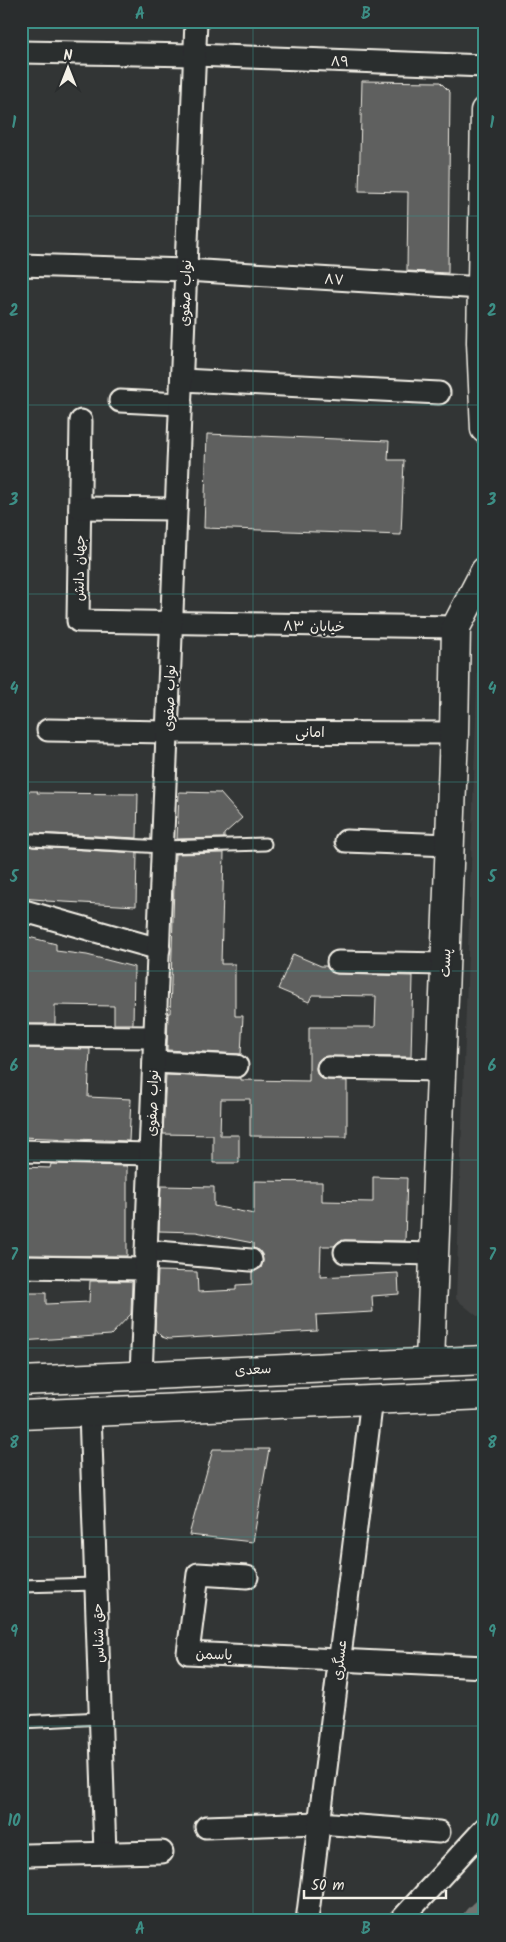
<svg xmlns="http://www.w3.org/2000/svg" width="506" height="1942" viewBox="0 0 506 1942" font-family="Kalam,'Playpen Sans Arabic',sans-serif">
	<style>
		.built { fill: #404242 }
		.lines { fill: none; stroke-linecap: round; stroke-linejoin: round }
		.river { stroke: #727370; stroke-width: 34 }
		.building { fill: #5f605f; stroke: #f4f1e8 }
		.lane-casing { stroke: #f4f1e8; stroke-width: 15 }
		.street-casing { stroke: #f4f1e8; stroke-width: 25 }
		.secondary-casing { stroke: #f4f1e8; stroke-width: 31 }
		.primary-casing { stroke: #f4f1e8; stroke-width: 31 }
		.lane { stroke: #2a2d2e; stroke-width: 11 }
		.street { stroke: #2a2d2e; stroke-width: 21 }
		.secondary { stroke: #2a2d2e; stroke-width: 28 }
		.primary { stroke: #2a2d2e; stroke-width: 28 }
		.grid { fill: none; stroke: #3d8f86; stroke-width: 1; stroke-opacity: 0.55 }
		.labels { text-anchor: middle; stroke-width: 4.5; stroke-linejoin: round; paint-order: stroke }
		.street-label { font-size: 14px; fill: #f4f1e8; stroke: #2a2d2e }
		.neatline { fill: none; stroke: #3d8f86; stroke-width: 2 }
		.grid-label { font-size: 16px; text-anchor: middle; font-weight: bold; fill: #3d8f86 }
	</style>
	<rect width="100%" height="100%" fill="#323535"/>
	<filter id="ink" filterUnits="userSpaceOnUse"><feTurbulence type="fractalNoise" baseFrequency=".02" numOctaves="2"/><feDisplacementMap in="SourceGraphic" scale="10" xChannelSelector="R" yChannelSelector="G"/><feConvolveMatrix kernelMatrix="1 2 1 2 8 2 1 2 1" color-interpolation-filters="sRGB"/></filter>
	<g filter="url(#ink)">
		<!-- built -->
		<path class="built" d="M 485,626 L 485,1315 L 477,1316 L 456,1299 L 478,661 Z"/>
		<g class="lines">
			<!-- river -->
			<path class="river" d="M 479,1921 L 485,1915"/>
		</g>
		<!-- building -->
		<g class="building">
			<path d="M 362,81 L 440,82 L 450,92 L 448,273 L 407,271 L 408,192 L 359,191 Z"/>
			<path d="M 207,434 L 389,441 L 388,460 L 404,460 L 401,535 L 204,528 Z"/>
			<path d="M 21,791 L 38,791 L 37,793 L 138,794 L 137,838 L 33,833 L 27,836 L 26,840 L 29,846 L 33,847 L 137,853 L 136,906 L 46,901 L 46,900 L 21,898 L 23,826 L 21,826 Z"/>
			<path d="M 179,792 L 220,793 L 242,818 L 224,834 L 224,838 L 177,839 Z"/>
			<path d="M 224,853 L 221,964 L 235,964 L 235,1016 L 243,1016 L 241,1054 L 167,1050 L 168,1013 L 170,1013 L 175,854 Z"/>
			<path d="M 21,935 L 56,944 L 56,951 L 87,955 L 134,967 L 133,1024 L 114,1024 L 114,1006 L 55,1005 L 55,1024 L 21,1024 Z"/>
			<path d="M 293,954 L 321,966 L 326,966 L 331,972 L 337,974 L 413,976 L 411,1057 L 328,1056 L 322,1057 L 318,1061 L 316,1068 L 317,1074 L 321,1078 L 328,1080 L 347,1081 L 347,1137 L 250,1136 L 250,1099 L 221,1099 L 220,1135 L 239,1135 L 239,1163 L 213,1163 L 213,1135 L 163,1134 L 166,1075 L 241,1078 L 241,1080 L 309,1081 L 309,1027 L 375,1027 L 376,996 L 312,995 L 309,1002 L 278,989 Z"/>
			<path d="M 21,1048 L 90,1049 L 88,1097 L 131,1099 L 129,1141 L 21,1137 L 23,1082 L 21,1082 Z"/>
			<path d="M 51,1164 L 127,1166 L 127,1256 L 23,1255 L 21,1167 L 50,1168 Z"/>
			<path d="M 373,1177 L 407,1178 L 405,1241 L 345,1240 L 339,1241 L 334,1246 L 321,1246 L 320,1277 L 398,1273 L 399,1294 L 372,1296 L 373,1312 L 316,1315 L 317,1331 L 168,1339 L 162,1337 L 157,1332 L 155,1329 L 158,1271 L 197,1272 L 198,1292 L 236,1290 L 236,1285 L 252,1284 L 252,1272 L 261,1268 L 263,1261 L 262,1254 L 259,1250 L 253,1248 L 253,1243 L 196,1232 L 159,1231 L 161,1186 L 214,1187 L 214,1206 L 254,1214 L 254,1181 L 322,1182 L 322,1201 L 373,1202 Z"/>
			<path d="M 90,1281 L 132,1281 L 131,1314 L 111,1335 L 21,1341 L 21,1293 L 46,1293 L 46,1304 L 89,1302 Z"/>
			<path d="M 213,1449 L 269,1449 L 253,1542 L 189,1535 Z"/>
		</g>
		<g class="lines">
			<defs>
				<g id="lane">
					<path d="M 33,840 L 163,847 L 265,844"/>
					<path d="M 21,1586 L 96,1584"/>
					<path d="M 21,1722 L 101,1718"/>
				</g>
				<g id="street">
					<path d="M 21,52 L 194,55 L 485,66"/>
					<path d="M 21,265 L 186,270 L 482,288"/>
					<path d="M 182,380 L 439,393"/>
					<path d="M 120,401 L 181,404"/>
					<path d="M 81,421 L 78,621 L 456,627"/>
					<path d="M 80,508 L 176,509"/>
					<path d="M 48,730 L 167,732 L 454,733"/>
					<path d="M 346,841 L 450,845"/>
					<path d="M 21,910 L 159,949"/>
					<path d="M 338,962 L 445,964"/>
					<path d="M 21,1036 L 155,1037"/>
					<path d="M 154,1062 L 237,1066"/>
					<path d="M 328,1068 L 441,1070"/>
					<path d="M 21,1151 L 150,1154"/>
					<path d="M 146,1251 L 251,1260"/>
					<path d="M 345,1252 L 434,1254"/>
					<path d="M 21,1267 L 145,1269"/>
					<path d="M 141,1375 L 196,21"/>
					<path d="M 90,1412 L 105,1853"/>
					<path d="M 247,1577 L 198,1574 L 188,1653 L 485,1667"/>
					<path d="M 206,1827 L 319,1823 L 439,1832"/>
					<path d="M 26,1855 L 162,1852"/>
					<path d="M 307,1921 L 372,1399"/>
					<path d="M 400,1921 L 485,1828"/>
				</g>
				<path id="secondary" d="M 430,1362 L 454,733 L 456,627 L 485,571"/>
				<g id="primary">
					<path d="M 485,111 L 481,342 L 485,429"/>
					<path d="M 21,1381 L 485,1360"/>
					<path d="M 21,1415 L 485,1395"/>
				</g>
			</defs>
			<!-- lane casing -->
			<use href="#lane" class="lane-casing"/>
			<!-- street casing -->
			<use href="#street" class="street-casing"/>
			<!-- secondary casing -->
			<use href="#secondary" class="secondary-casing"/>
			<!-- primary casing -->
			<use href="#primary" class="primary-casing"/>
			<!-- lane -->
			<use href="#lane" class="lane"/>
			<!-- street -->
			<use href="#street" class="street"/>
			<!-- secondary -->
			<use href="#secondary" class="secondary"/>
			<!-- primary -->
			<use href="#primary" class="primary"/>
		</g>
	</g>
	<!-- grid -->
	<path class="grid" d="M 253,21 L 253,1921M 21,216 L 485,216M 21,405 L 485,405M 21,594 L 485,594M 21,782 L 485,782M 21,971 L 485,971M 21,1160 L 485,1160M 21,1348 L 485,1348M 21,1537 L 485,1537M 21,1726 L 485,1726"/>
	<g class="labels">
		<!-- street labels -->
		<g class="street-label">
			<text transform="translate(340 61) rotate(2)" y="5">۸۹</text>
			<text transform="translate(334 279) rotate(3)" y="5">۸۷</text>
			<text transform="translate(185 293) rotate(-88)" y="5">نواب صفوی</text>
			<text transform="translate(79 568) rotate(-89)" y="5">جهان دانش</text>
			<text transform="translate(314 626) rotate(1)" y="5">خیابان ۸۳</text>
			<text transform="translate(169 698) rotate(-88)" y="5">نواب صفوی</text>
			<text x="310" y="737">امانی</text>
			<text transform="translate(445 963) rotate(-88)" y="5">پست</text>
			<text transform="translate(152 1103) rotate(-88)" y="5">نواب صفوی</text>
			<text transform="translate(253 1369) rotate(-3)" y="5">سعدی</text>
			<text transform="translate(98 1633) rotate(-92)" y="5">حق شناس</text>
			<text transform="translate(214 1654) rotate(2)" y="5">یاسمن</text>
			<text transform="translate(339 1660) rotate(-83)" y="5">عسگری</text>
		</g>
	</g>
	<!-- margin -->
	<rect width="506" height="1942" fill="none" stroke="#2a2d2e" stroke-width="55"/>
	<!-- north arrow -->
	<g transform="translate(68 68)" stroke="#2a2d2e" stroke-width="4" paint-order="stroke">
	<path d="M0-4L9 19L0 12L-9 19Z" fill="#f4f1e8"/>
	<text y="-8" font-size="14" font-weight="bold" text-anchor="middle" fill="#f4f1e8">N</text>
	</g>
	<!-- scale -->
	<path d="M304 1890v8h142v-8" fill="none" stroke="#f4f1e8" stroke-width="2.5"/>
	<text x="311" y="1890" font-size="15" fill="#f4f1e8" stroke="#2a2d2e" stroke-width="4" paint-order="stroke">50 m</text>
	<rect x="28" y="28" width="450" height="1886" class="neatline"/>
	<g class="grid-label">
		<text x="140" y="19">A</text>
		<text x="366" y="19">B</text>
		<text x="14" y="128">1</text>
		<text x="492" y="128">1</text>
		<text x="14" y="316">2</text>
		<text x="492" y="316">2</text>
		<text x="14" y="505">3</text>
		<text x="492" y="505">3</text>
		<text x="14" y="694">4</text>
		<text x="492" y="694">4</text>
		<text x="14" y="882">5</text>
		<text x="492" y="882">5</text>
		<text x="14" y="1071">6</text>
		<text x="492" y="1071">6</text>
		<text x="14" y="1260">7</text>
		<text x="492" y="1260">7</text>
		<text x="14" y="1448">8</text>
		<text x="492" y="1448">8</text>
		<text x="14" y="1637">9</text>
		<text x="492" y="1637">9</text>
		<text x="14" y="1826">10</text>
		<text x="492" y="1826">10</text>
		<text x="140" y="1934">A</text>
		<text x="366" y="1934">B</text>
	</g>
</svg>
